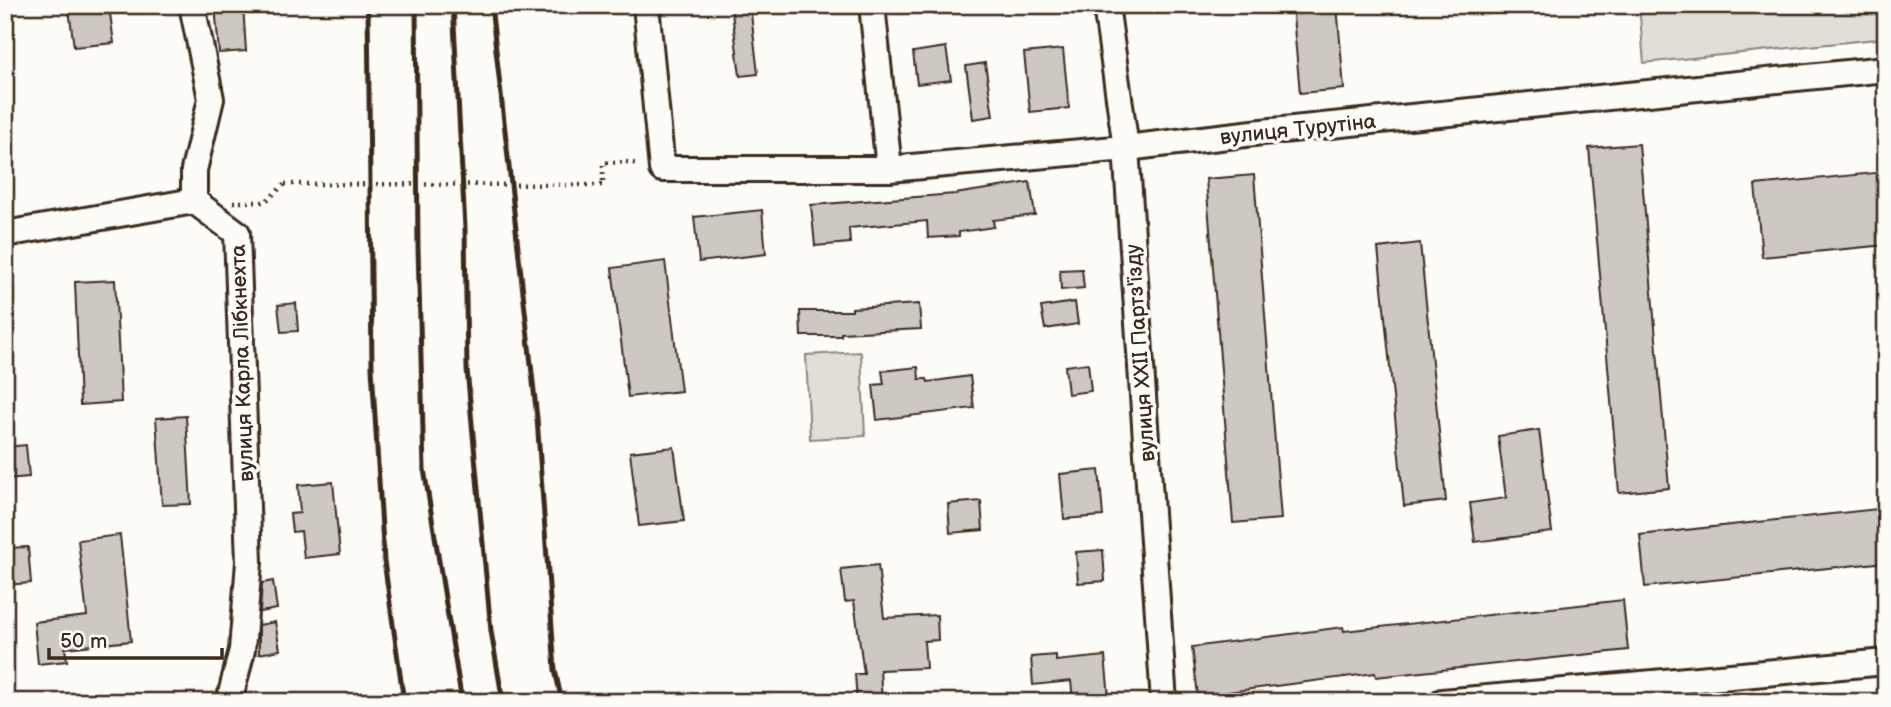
<svg xmlns="http://www.w3.org/2000/svg" width="1891" height="707" viewBox="0 0 1891 707" font-family="'Balsamiq Sans',sans-serif">
	<style>
		.green { fill: #e1ded7; stroke: #8e847a; stroke-width: 2 }
		.building { fill: #cdc8c2; stroke: #3b2a1e; stroke-width: 2 }
		.lines { fill: none; stroke-linecap: round; stroke-linejoin: round }
		.street-casing { stroke: #3b2a1e; stroke-width: 30 }
		.path { stroke: #3b2a1e; stroke-width: 4.5; stroke-dasharray: 2 5; stroke-linecap: butt }
		.street { stroke: #fdfcf7; stroke-width: 24 }
		.rail { stroke: #3b2a1e; stroke-width: 5 }
		.path-bridge { stroke: #3b2a1e; stroke-width: 4.5; stroke-dasharray: 2 5; stroke-linecap: butt }
		.labels { text-anchor: middle; stroke-width: 7; stroke-linejoin: round; paint-order: stroke }
		.street-label { font-size: 21px; fill: #3b2a1e; stroke: #fdfcf7 }
	</style>
	<rect width="100%" height="100%" fill="#fdfcf7"/>
	<filter id="ink" filterUnits="userSpaceOnUse"><feTurbulence type="fractalNoise" baseFrequency=".0143" numOctaves="2"/><feDisplacementMap in="SourceGraphic" scale="14" xChannelSelector="R" yChannelSelector="G"/><feConvolveMatrix kernelMatrix="1 2 1 2 8 2 1 2 1" color-interpolation-filters="sRGB"/></filter>
	<g filter="url(#ink)">
		<!-- green -->
		<g class="green">
			<path d="M 1639,5 L 1886,5 L 1886,38 L 1644,63 Z"/>
			<path d="M 861,352 L 865,436 L 810,439 L 806,355 Z"/>
		</g>
		<!-- building -->
		<g class="building">
			<path d="M 215,5 L 243,5 L 246,51 L 219,53 Z"/>
			<path d="M 731,5 L 750,5 L 758,74 L 740,76 Z"/>
			<path d="M 1292,5 L 1337,5 L 1344,89 L 1300,93 Z"/>
			<path d="M 109,6 L 114,43 L 74,47 L 69,10 Z"/>
			<path d="M 946,47 L 951,80 L 917,84 L 913,52 Z"/>
			<path d="M 1063,49 L 1069,108 L 1030,112 L 1024,53 Z"/>
			<path d="M 985,63 L 993,116 L 973,119 L 966,66 Z"/>
			<path d="M 1639,144 L 1669,488 L 1619,493 L 1589,148 Z"/>
			<path d="M 1884,172 L 1886,245 L 1762,257 L 1755,185 Z"/>
			<path d="M 1254,175 L 1281,519 L 1233,523 L 1206,179 Z"/>
			<path d="M 1030,182 L 1035,215 L 993,220 L 994,227 L 959,232 L 959,236 L 928,238 L 927,221 L 849,228 L 850,243 L 815,246 L 811,205 L 955,194 Z"/>
			<path d="M 762,210 L 766,254 L 699,262 L 694,217 Z"/>
			<path d="M 1420,243 L 1446,501 L 1404,506 L 1378,248 Z"/>
			<path d="M 665,261 L 681,391 L 628,397 L 612,268 Z"/>
			<path d="M 1082,269 L 1084,288 L 1061,290 L 1060,270 Z"/>
			<path d="M 115,280 L 121,402 L 80,405 L 75,282 Z"/>
			<path d="M 1075,302 L 1078,324 L 1045,329 L 1041,307 Z"/>
			<path d="M 296,303 L 298,331 L 281,332 L 278,305 Z"/>
			<path d="M 919,304 L 921,329 L 841,333 L 841,336 L 801,336 L 800,311 L 852,311 L 852,308 Z"/>
			<path d="M 1088,363 L 1091,391 L 1068,394 L 1065,366 Z"/>
			<path d="M 918,367 L 919,379 L 927,379 L 928,382 L 970,376 L 974,408 L 877,420 L 873,385 L 884,384 L 882,371 Z"/>
			<path d="M 186,416 L 191,504 L 162,505 L 156,418 Z"/>
			<path d="M 1539,430 L 1552,532 L 1475,542 L 1470,503 L 1506,498 L 1498,436 Z"/>
			<path d="M 26,445 L 29,477 L 5,479 L 5,447 Z"/>
			<path d="M 674,447 L 684,521 L 639,526 L 630,452 Z"/>
			<path d="M 1099,470 L 1103,516 L 1064,519 L 1060,474 Z"/>
			<path d="M 333,482 L 340,554 L 304,558 L 301,531 L 292,532 L 290,514 L 300,513 L 298,485 Z"/>
			<path d="M 981,501 L 983,530 L 950,533 L 948,504 Z"/>
			<path d="M 1886,508 L 1886,562 L 1645,587 L 1640,535 Z"/>
			<path d="M 120,535 L 131,641 L 65,648 L 67,661 L 38,664 L 34,622 L 87,616 L 78,540 Z"/>
			<path d="M 28,547 L 31,583 L 5,585 L 5,548 Z"/>
			<path d="M 1103,550 L 1105,581 L 1078,583 L 1076,552 Z"/>
			<path d="M 878,565 L 884,618 L 937,615 L 938,640 L 924,641 L 926,668 L 880,670 L 882,702 L 857,702 L 855,674 L 864,674 L 854,601 L 845,602 L 841,569 Z"/>
			<path d="M 273,581 L 277,609 L 260,612 L 262,583 Z"/>
			<path d="M 1623,600 L 1628,650 L 1376,677 L 1375,673 L 1198,696 L 1192,647 L 1343,627 L 1344,631 Z"/>
			<path d="M 275,622 L 280,650 L 259,654 L 259,625 Z"/>
			<path d="M 1056,655 L 1056,661 L 1105,656 L 1109,697 L 1073,700 L 1071,681 L 1033,685 L 1031,657 Z"/>
		</g>
		<g class="lines">
			<defs>
				<g id="street">
					<path d="M 192,5 L 211,99 L 194,170 L 194,201 L 237,233 L 249,562 L 242,650 L 229,702"/>
					<path d="M 646,5 L 662,169 L 889,169 L 1126,148 L 1262,132 L 1886,69"/>
					<path d="M 872,5 L 889,169"/>
					<path d="M 1106,5 L 1126,148 L 1164,702"/>
					<path d="M 5,234 L 194,201"/>
					<path d="M 1442,702 L 1886,662"/>
				</g>
			</defs>
			<!-- street casing -->
			<use href="#street" class="street-casing"/>
			<!-- path -->
			<g class="path">
				<path d="M 626,162 L 639,164"/>
				<path d="M 233,202 L 265,202 L 285,184"/>
			</g>
			<!-- street -->
			<use href="#street" class="street"/>
			<!-- rail -->
			<g class="rail">
				<path d="M 368,5 L 372,368 L 384,561 L 404,702"/>
				<path d="M 416,5 L 418,248 L 424,469 L 462,702"/>
				<path d="M 453,5 L 465,228 L 467,369 L 491,631 L 503,702"/>
				<path d="M 491,5 L 537,418 L 555,670 L 562,702"/>
			</g>
			<!-- path-bridge -->
			<path class="path-bridge" d="M 285,184 L 603,185 L 603,163 L 626,162"/>
		</g>
	</g>
	<g class="labels">
		<!-- street labels -->
		<g class="street-label">
			<text transform="translate(1298 129) rotate(-6)" y="7">вулиця Турутіна</text>
			<text transform="translate(1140 353) rotate(-94)" y="7">вулиця XXII Партз'їзду</text>
			<text transform="translate(242 363) rotate(-92)" y="7">вулиця Карла Лібкнехта</text>
		</g>
	</g>
	<!-- margin -->
	<rect width="1891" height="707" fill="none" stroke="#fdfcf7" stroke-width="28"/>
	<rect x="14" y="14" width="1863" height="679" fill="none" stroke="#3b2a1e" stroke-width="2.5" filter="url(#ink)"/>
	<!-- scale -->
	<path d="M49 648v10h173v-10" fill="none" stroke="#3b2a1e" stroke-width="3.5"/>
	<text x="60" y="648" font-size="21" fill="#3b2a1e" stroke="#fdfcf7" stroke-width="5" paint-order="stroke">50 m</text>
</svg>
